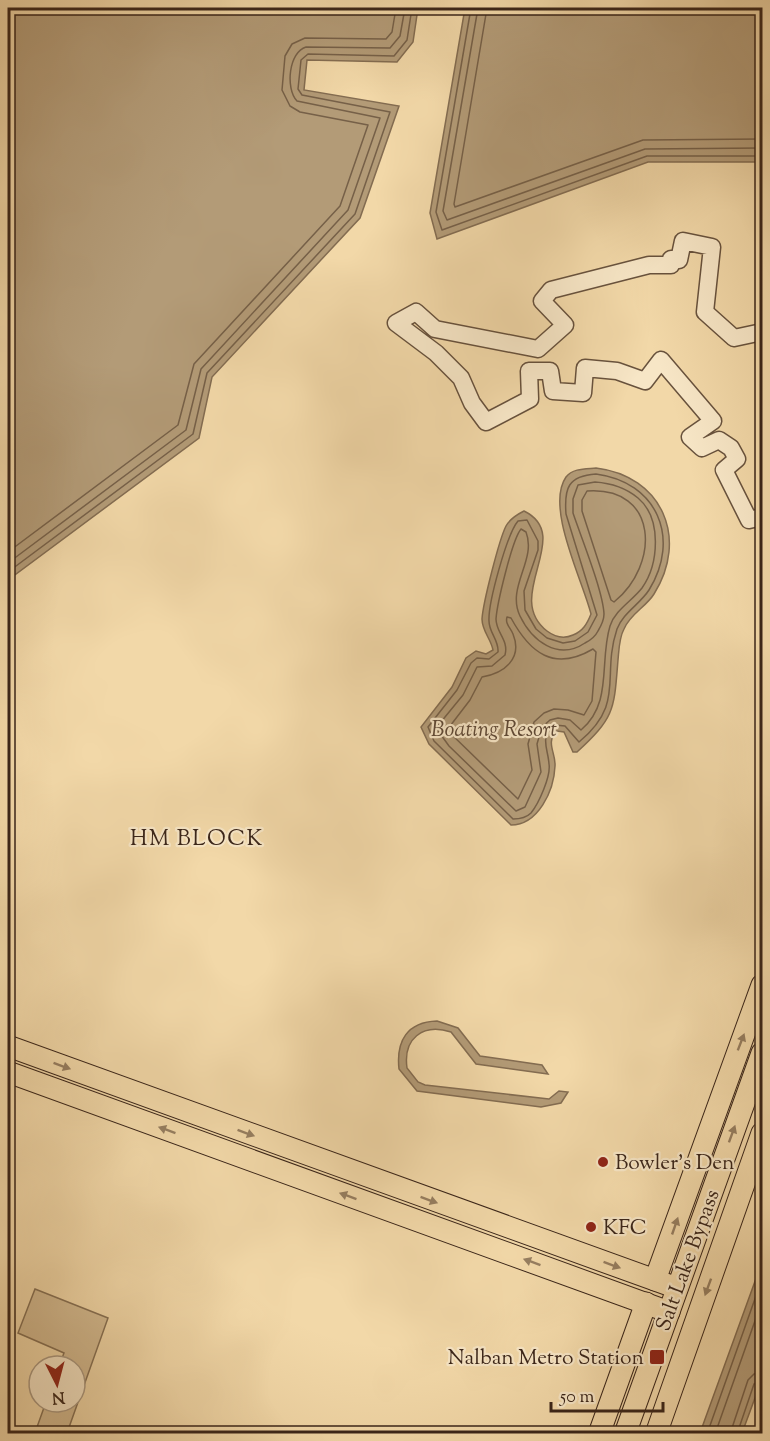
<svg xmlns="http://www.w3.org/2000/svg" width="770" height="1441" viewBox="0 0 770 1441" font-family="'Sorts Mill Goudy',serif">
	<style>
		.green { fill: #d3ba90; stroke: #867054; stroke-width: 1.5 }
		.water { fill: #b39b77; stroke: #836c51; stroke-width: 1.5 }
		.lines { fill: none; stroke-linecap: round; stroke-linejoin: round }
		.shore { stroke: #766048; stroke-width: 1.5 }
		.minor-casing { stroke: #68523d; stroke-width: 19 }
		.major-casing { stroke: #3a2519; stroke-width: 23 }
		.minor { stroke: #f7e6c6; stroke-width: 16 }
		.major { stroke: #f2d8a8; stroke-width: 21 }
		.oneway { fill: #967e60 }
		.poi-dot { fill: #8f2418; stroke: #f7e6c6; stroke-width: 2 }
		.labels { text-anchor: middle; stroke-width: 4.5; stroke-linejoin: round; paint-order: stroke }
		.poi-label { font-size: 21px; fill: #3a2519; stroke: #f7e6c6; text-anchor: start }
		.street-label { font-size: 21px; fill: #3a2519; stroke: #f7e6c6 }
		.water-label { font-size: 22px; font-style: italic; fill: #5e4835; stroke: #f7e6c6 }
		.neighbourhood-label { font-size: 22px; letter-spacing: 1.5px; fill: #3a2519; stroke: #f7e6c6 }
	</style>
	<rect width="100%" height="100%" fill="#f2d8a8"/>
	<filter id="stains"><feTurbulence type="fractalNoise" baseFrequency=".00333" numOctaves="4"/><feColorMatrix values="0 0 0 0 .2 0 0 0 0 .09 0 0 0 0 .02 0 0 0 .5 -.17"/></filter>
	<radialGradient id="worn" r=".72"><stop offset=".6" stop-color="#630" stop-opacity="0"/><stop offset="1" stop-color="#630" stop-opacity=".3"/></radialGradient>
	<!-- green -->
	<path class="green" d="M 35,1289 L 108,1318 L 67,1433 L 51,1433 L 37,1427 L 46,1402 L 75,1402 L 75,1366 L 59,1366 L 64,1353 L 18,1333 Z"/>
	<!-- water -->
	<g class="water">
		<path d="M 8,8 L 418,8 L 413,42 L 397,62 L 307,60 L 304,90 L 399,106 L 360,218 L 212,377 L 199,438 L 8,580 Z"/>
		<path d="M 465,8 L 762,8 L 762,162 L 648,162 L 437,239 L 430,213 Z"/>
		<path d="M 596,468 C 662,476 689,538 654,594 C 646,607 630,614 624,629 C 619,638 619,650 618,660 C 614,710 615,717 577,752 L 573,752 L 564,732 L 557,731 C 545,742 556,753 555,766 C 554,791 538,825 511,825 L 429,744 L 421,727 L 452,687 L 466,658 L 476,651 L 486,654 L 493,650 C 491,639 482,631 482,619 C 483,603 499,540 506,526 C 510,519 516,515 524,511 C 575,536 502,596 547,631 C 555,637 564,639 573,635 C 583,631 587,624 591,614 C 583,581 545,507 566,477 C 573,468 586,469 596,468 Z"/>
		<path d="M 437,1021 L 458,1028 L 480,1056 L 542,1065 L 548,1074 L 476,1064 L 451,1032 C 422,1023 403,1039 407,1068 L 418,1082 L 425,1085 L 549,1099 L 559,1091 L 568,1092 L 561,1103 L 541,1107 L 417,1091 L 399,1069 C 396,1041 407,1022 437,1021 Z"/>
		<path d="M 762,1262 L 762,1379 L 742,1433 L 700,1433 Z"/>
	</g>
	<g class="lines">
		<!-- shore -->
		<g class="shore">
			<path d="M 471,8 L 436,212 L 442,230 L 647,156 L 762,156"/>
			<path d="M 478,8 L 443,211 L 447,220 L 645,149 L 762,148"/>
			<path d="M 487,8 L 454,204 L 455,207 L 643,140 L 762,139"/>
			<path d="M 596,474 C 657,482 681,538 649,590 C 640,604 623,613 617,629 C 601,677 626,703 579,742 L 565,726 L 555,725 C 539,737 548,748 549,764 C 551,776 539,803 531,813 C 526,818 520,819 513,819 L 434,741 L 428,727 L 457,690 L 471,663 L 477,658 L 489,659 L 498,652 C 499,640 489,633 489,621 C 488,603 507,534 518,521 L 527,520 L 538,541 L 538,550 L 524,591 L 525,610 L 536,629 L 547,638 L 563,643 L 575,641 L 588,632 L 597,615 L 566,514 C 564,488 568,476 596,474 Z"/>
			<path d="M 595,482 C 610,483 626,488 638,498 C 662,518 659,564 642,588 C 632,601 615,610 610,626 C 599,662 613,703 581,730 L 570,720 L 558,718 L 550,720 L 542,727 L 537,744 L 541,772 L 525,807 L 516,811 L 449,746 L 436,728 L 463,695 L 477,667 L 492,666 L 505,655 C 509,640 496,633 496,619 C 497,604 512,540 521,529 L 526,532 C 537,560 506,587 520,616 C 532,641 558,661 585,643 C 591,640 595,637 598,631 C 601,626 604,620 604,614 C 603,591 581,537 573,513 L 573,499 L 578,485 Z"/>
			<path d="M 587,491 C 659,486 660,565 614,602 L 611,600 L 582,511 L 582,500 Z"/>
			<path d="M 8,552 L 178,425 L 194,364 L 340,206 L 368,125 L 300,112 L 290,106 L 282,90 L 285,56 L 292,44 L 305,38 L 386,39 L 392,32 L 396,8"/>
			<path d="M 8,563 L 186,430 L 201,369 L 348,210 L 380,118 L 297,101 C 285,88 289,52 306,47 L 390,48 L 400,36 L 405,8"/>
			<path d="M 8,572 L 193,434 L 207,373 L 355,214 L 390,112 L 302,95 L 298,89 L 301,60 L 308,54 L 394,56 L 407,40 L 412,8"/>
			<path d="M 507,617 L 511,618 C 530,653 554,672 593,649 L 596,652 L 592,701 L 584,715 L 568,710 L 554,709 L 544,713 L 534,722 L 528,744 L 532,770 L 518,799 L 447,730 L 470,700 L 482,677 C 504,673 523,659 513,634 C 510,627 505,624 507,617 Z"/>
			<path d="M 707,1434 L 762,1279"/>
			<path d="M 715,1434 L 762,1301"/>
			<path d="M 730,1434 L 748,1380 L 754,1374 L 762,1372"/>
			<path d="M 737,1434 L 754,1384 L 762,1380"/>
		</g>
		<defs>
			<path id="minor" d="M 762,332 L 734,338 L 705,312 L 712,247 L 683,241 L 679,260 L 671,259 L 671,265 L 649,265 L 551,290 L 542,301 L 565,325 L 538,349 L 435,329 L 416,312 L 396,323 L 436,353 L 461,378 L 472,403 L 486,422 L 530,399 L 529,371 L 550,371 L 553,391 L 583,393 L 585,368 L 617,371 L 645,381 L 661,360 L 713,421 L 690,437 L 702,448 L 719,440 L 731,448 L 737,459 L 724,470 L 749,520 L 762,517"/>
			<g id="major">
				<path d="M 8,1046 L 677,1288"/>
				<path d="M 8,1072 L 669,1312"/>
				<path d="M 655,1280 L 762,985"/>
				<path d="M 599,1434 L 646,1303"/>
				<path d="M 625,1434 L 762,1053"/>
				<path d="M 656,1434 L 762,1133"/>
			</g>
		</defs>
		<!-- minor casing -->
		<use href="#minor" class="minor-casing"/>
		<!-- major casing -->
		<use href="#major" class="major-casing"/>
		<!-- minor -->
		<use href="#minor" class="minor"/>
		<!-- major -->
		<use href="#major" class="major"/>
	</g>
	<!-- one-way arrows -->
	<defs><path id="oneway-solid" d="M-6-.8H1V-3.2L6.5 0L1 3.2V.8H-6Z" transform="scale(1.5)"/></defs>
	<g class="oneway">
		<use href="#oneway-solid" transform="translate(741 1042) rotate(-69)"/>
		<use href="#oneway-solid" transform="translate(62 1066) rotate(20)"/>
		<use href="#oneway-solid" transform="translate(167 1130) rotate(-160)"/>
		<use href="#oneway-solid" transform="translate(246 1133) rotate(20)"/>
		<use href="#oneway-solid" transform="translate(732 1134) rotate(-70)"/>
		<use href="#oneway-solid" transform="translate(348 1196) rotate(-160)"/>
		<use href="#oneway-solid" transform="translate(429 1200) rotate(20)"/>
		<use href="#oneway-solid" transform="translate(675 1226) rotate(-71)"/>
		<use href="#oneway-solid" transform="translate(532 1262) rotate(-160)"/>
		<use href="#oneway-solid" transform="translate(612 1265) rotate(20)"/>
		<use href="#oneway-solid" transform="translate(708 1287) rotate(110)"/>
	</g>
	<!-- markers -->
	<g class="poi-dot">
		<circle cx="603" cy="1162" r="6"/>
		<circle cx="591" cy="1227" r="6"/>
		<rect x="649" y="1349" width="16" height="16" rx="3"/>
	</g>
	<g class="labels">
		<!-- poi labels -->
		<g class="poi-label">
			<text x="615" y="1169">Bowler's Den</text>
			<text x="603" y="1234">KFC</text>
			<text x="644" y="1364" text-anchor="end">Nalban Metro Station</text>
		</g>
		<!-- street labels -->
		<g class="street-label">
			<text transform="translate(687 1260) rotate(-70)" y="7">Salt Lake Bypass</text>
		</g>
		<!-- water labels -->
		<g class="water-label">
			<text x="494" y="736">Boating Resort</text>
		</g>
		<!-- neighbourhood labels -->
		<g class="neighbourhood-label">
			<text x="197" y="845">HM BLOCK</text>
		</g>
	</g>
	<!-- margin -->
	<rect width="770" height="1441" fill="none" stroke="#f2d8a8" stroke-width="30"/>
	<rect x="9" y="9" width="752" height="1423" fill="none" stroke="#3a2519" stroke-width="3"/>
	<rect x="15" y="15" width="740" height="1411" fill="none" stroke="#3a2519" stroke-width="1.5"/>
	<!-- north arrow -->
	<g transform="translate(57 1384) rotate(174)"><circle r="28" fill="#f7e6c6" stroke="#ab9981" stroke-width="1.5"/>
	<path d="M0-4.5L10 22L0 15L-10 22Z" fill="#8f2418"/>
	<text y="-9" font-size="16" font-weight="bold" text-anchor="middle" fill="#3a2519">N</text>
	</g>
	<!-- scale -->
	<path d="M551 1402v9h112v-9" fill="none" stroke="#3a2519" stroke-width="3"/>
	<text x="560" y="1402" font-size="18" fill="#3a2519" stroke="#f7e6c6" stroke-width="4.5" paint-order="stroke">50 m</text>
	<rect width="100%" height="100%" filter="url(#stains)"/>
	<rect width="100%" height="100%" fill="url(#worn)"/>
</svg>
